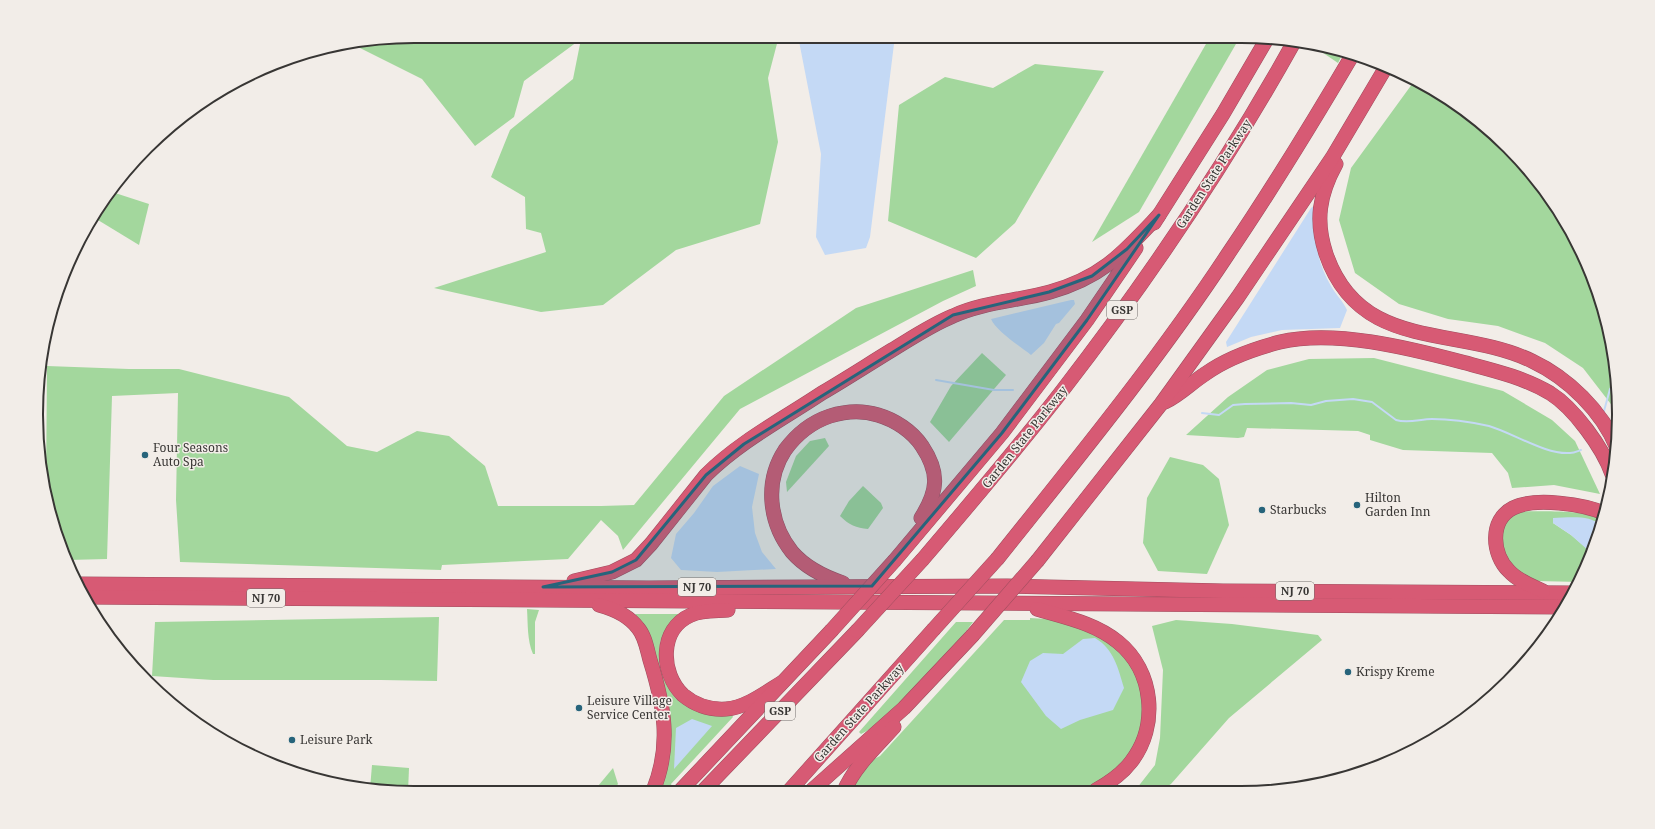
<svg xmlns="http://www.w3.org/2000/svg" width="1655" height="829" viewBox="0 0 1655 829" font-family="'Noto Serif',serif">
	<style>
		.green { fill: #a3d79d }
		.water { fill: #c4d9f5 }
		.lines { fill: none; stroke-linecap: round; stroke-linejoin: round }
		.stream { stroke: #c4d9f5; stroke-width: 2 }
		.highway-casing { stroke: #9f4d5e; stroke-width: 15 }
		.highway { stroke: #d75a74; stroke-width: 14 }
		.highway-bridge-casing { stroke: #9f4d5e; stroke-width: 15; stroke-linecap: butt }
		.highway-bridge { stroke: #d75a74; stroke-width: 14 }
		.marked { fill: #27647b; fill-opacity: 0.2; stroke: #27647b; stroke-width: 3; stroke-linejoin: round }
		.poi-dot { fill: #27647b; stroke: #f2ede8; stroke-width: 1.5 }
		.labels { text-anchor: middle; stroke-width: 3; stroke-linejoin: round; paint-order: stroke }
		.shield { fill: #f2ede8; stroke: #706d6a; stroke-width: 1 }
		.shield-label { font-size: 11px; font-weight: bold; fill: #383634 }
		.street-label { font-size: 12px; fill: #383634; stroke: #f2ede8 }
		.poi-label { font-size: 12px; fill: #383634; stroke: #f2ede8; text-anchor: start }
		.rim { fill: none; stroke: #383634; stroke-width: 2 }
	</style>
	<rect width="100%" height="100%" fill="#f2ede8"/>
	<!-- green -->
	<g class="green">
		<path d="M 415,36 L 779,36 L 768,78 L 778,142 L 760,224 L 676,250 L 603,305 L 541,312 L 434,288 L 546,252 L 541,233 L 526,229 L 525,197 L 491,177 L 510,130 L 573,79 L 581,39 L 524,81 L 514,117 L 475,146 L 422,79 L 356,46 Z"/>
		<path d="M 1210,37 L 1240,37 L 1139,212 L 1092,242 Z"/>
		<path d="M 1310,44 L 1344,51 L 1338,63 Z"/>
		<path d="M 1035,64 L 1104,71 L 1015,223 L 976,258 L 888,221 L 899,105 L 945,77 L 993,88 Z"/>
		<path d="M 1415,80 L 1471,114 L 1525,165 L 1568,225 L 1599,293 L 1616,365 L 1617,412 L 1583,368 L 1545,343 L 1498,326 L 1448,319 L 1399,304 L 1355,273 L 1339,220 L 1351,168 Z"/>
		<path d="M 112,192 L 149,204 L 139,245 L 93,217 L 100,204 Z"/>
		<path d="M 973,270 L 976,286 L 943,301 L 740,409 L 623,550 L 618,536 L 601,520 L 568,559 L 442,565 L 441,570 L 180,562 L 176,500 L 178,393 L 112,396 L 107,559 L 68,560 L 46,487 L 47,366 L 129,369 L 179,369 L 289,397 L 347,446 L 377,452 L 417,431 L 449,436 L 485,466 L 498,506 L 601,506 L 634,505 L 724,396 L 856,308 Z"/>
		<path d="M 982,353 L 1006,375 L 949,442 L 930,422 L 951,386 Z"/>
		<path d="M 1374,358 L 1503,391 L 1552,420 L 1575,441 L 1600,494 L 1554,485 L 1512,488 L 1508,473 L 1492,453 L 1403,450 L 1370,440 L 1370,435 L 1358,431 L 1247,428 L 1244,437 L 1238,438 L 1186,435 L 1228,397 L 1267,370 L 1309,359 Z"/>
		<path d="M 825,438 L 829,446 L 787,492 L 786,482 L 796,456 L 810,441 Z"/>
		<path d="M 1170,457 L 1203,465 L 1219,479 L 1229,525 L 1207,574 L 1158,571 L 1143,543 L 1147,498 Z"/>
		<path d="M 863,486 L 881,503 L 883,508 L 868,529 C 856,528 849,525 840,516 L 849,501 Z"/>
		<path d="M 1516,511 C 1539,512 1585,508 1603,521 L 1601,526 L 1597,521 L 1553,523 L 1571,535 L 1590,551 L 1592,550 L 1580,582 L 1536,581 L 1520,574 L 1505,557 L 1500,540 L 1508,516 Z"/>
		<path d="M 527,609 L 539,610 L 535,622 L 535,654 L 533,654 C 527,640 528,624 527,609 Z"/>
		<path d="M 636,614 L 684,614 C 679,620 670,634 664,638 C 663,638 662,638 662,638 C 659,641 659,656 659,660 C 664,701 694,716 732,715 L 733,717 L 671,784 L 672,786 L 666,791 L 658,791 L 670,713 L 666,692 L 635,615 Z"/>
		<path d="M 439,617 L 437,681 L 381,680 L 213,680 L 152,676 L 155,622 Z"/>
		<path d="M 1030,618 L 1047,619 L 1068,623 L 1113,644 L 1137,673 L 1146,708 L 1137,746 L 1115,774 L 1089,790 L 850,791 L 872,760 L 880,756 L 1004,620 L 1030,620 Z"/>
		<path d="M 1176,620 L 1232,624 L 1318,635 L 1322,640 L 1229,718 L 1171,784 L 1161,790 L 1134,790 L 1137,788 L 1155,765 L 1160,738 L 1163,670 L 1152,626 Z"/>
		<path d="M 956,622 L 973,622 C 950,654 921,682 893,709 C 883,718 873,729 861,734 L 859,732 Z"/>
		<path d="M 372,765 L 409,768 L 408,792 L 390,792 L 370,789 Z"/>
		<path d="M 613,768 L 618,784 L 612,792 L 593,792 Z"/>
	</g>
	<!-- water -->
	<g class="water">
		<path d="M 798,36 L 895,36 L 870,237 L 866,248 L 825,255 L 816,237 L 821,154 Z"/>
		<path d="M 1315,205 C 1313,233 1316,261 1331,286 C 1336,295 1343,301 1347,310 L 1340,328 L 1282,330 L 1251,337 L 1227,347 L 1226,342 L 1311,208 Z"/>
		<path d="M 1071,300 L 1074,300 L 1075,304 L 1059,323 L 1056,324 L 1044,343 L 1031,355 C 1021,347 996,331 991,319 Z"/>
		<path d="M 740,466 L 759,474 L 752,507 L 755,533 L 762,552 L 776,569 L 717,572 L 681,570 L 671,558 L 676,534 L 694,513 L 713,486 Z"/>
		<path d="M 1553,518 C 1568,518 1590,514 1601,526 L 1592,550 L 1590,552 L 1571,535 L 1553,523 Z"/>
		<path d="M 1095,638 C 1114,649 1118,668 1124,688 L 1113,710 L 1080,720 L 1061,729 L 1046,716 L 1021,682 L 1030,661 L 1043,653 L 1063,654 L 1083,639 Z"/>
		<path d="M 692,719 L 712,726 L 674,769 L 676,728 Z"/>
	</g>
	<g class="lines">
		<!-- stream -->
		<g class="stream">
			<path d="M 936,380 L 994,390 L 1013,390"/>
			<path d="M 1604,411 L 1610,389 L 1616,381"/>
			<path d="M 1202,413 L 1219,415 L 1233,405 L 1245,404 L 1291,403 L 1311,405 L 1326,401 L 1353,399 L 1372,402 L 1396,420 C 1408,424 1420,419 1432,419 C 1451,419 1471,422 1489,426 C 1513,433 1546,455 1570,453 C 1574,453 1578,451 1581,450"/>
		</g>
		<defs>
			<g id="highway">
				<path d="M 1336,164 C 1319,195 1315,221 1326,254 C 1360,353 1457,325 1532,361 C 1568,378 1602,411 1617,448"/>
				<path d="M 1154,223 L 1223,114 L 1268,37"/>
				<path d="M 1165,402 C 1180,395 1191,383 1205,374 C 1227,358 1253,349 1280,342 C 1334,329 1409,348 1462,362 C 1492,370 1523,377 1550,393 C 1574,408 1603,448 1612,474"/>
				<path d="M 998,558 C 1077,459 1158,360 1228,254 C 1272,189 1313,122 1353,54"/>
				<path d="M 923,559 C 970,504 1017,449 1062,391 C 1147,281 1226,164 1294,42"/>
				<path d="M 895,560 L 1002,433 L 1087,320 L 1136,248"/>
				<path d="M 1038,560 L 1161,404 L 1238,297 L 1332,158 L 1386,67"/>
				<path d="M 574,581 L 612,572 L 636,560 L 651,544 L 706,475 C 739,442 783,419 822,393 C 846,379 869,364 892,350 C 912,338 931,325 953,316 C 983,302 1018,301 1050,292 C 1103,277 1123,253 1159,215"/>
				<path d="M 843,583 C 825,577 805,567 792,552 C 769,523 764,482 785,450 C 796,435 812,422 830,416 C 846,411 862,410 878,415 C 895,420 912,431 922,446 C 940,473 938,491 921,518"/>
				<path d="M 77,584 L 649,588 L 1007,586 L 1223,591 L 1572,593"/>
				<path d="M 1543,591 C 1532,586 1518,581 1509,571 C 1492,555 1489,520 1513,508 C 1534,497 1585,504 1606,514"/>
				<path d="M 86,597 L 1563,607"/>
				<path d="M 599,605 C 614,609 629,616 638,628 C 645,636 647,649 650,660 C 664,705 672,745 653,791"/>
				<path d="M 1037,609 C 1064,617 1095,623 1118,642 C 1154,671 1159,726 1131,762 C 1121,775 1109,783 1096,790"/>
				<path d="M 728,610 C 717,611 701,610 691,615 C 659,629 660,673 683,695 C 695,705 710,710 726,709 C 745,708 765,693 781,683"/>
				<path d="M 680,791 L 831,631"/>
				<path d="M 703,791 L 857,631"/>
				<path d="M 789,791 L 933,630"/>
				<path d="M 811,791 L 904,708 L 972,636"/>
				<path d="M 844,791 C 855,766 876,747 894,727"/>
			</g>
		</defs>
		<!-- highway casing -->
		<use href="#highway" class="highway-casing"/>
		<!-- highway -->
		<use href="#highway" class="highway"/>
		<defs>
			<g id="highway-bridge">
				<path d="M 933,630 L 998,558"/>
				<path d="M 831,631 L 895,560"/>
				<path d="M 857,631 L 923,559"/>
				<path d="M 972,636 L 1038,560"/>
			</g>
		</defs>
		<!-- highway-bridge casing -->
		<use href="#highway-bridge" class="highway-bridge-casing"/>
		<!-- highway-bridge -->
		<use href="#highway-bridge" class="highway-bridge"/>
	</g>
	<!-- marked area -->
	<path class="marked" d="M 1159,215 L 1087,320 L 1002,433 L 872,586 L 543,587 L 612,572 L 636,560 L 706,475 L 744,444 L 953,315 L 1049,292 L 1092,276 L 1127,249 Z"/>
	<!-- markers -->
	<g class="poi-dot">
		<circle cx="145" cy="455" r="4"/>
		<circle cx="1357" cy="505" r="4"/>
		<circle cx="1262" cy="510" r="4"/>
		<circle cx="1348" cy="672" r="4"/>
		<circle cx="579" cy="708" r="4"/>
		<circle cx="292" cy="740" r="4"/>
	</g>
	<g class="labels">
		<!-- shield labels -->
		<g class="shield">
			<rect x="1107" y="301" width="30" height="18" rx="3"/>
			<rect x="678" y="578" width="38" height="18" rx="3"/>
			<rect x="1276" y="582" width="38" height="18" rx="3"/>
			<rect x="247" y="589" width="38" height="18" rx="3"/>
			<rect x="765" y="702" width="30" height="18" rx="3"/>
		</g>
		<g class="shield-label">
			<text x="1122" y="314">GSP</text>
			<text x="697" y="591">NJ 70</text>
			<text x="1295" y="595">NJ 70</text>
			<text x="266" y="602">NJ 70</text>
			<text x="780" y="715">GSP</text>
		</g>
		<!-- street labels -->
		<g class="street-label">
			<text transform="translate(1214 174) rotate(-57)" y="4">Garden State Parkway</text>
			<text transform="translate(1025 437) rotate(-51)" y="4">Garden State Parkway</text>
			<text transform="translate(859 713) rotate(-48)" y="4">Garden State Parkway</text>
		</g>
		<!-- poi labels -->
		<g class="poi-label">
			<text x="153" y="452">Four Seasons<tspan x="153" dy="14">Auto Spa</tspan></text>
			<text x="1365" y="502">Hilton<tspan x="1365" dy="14">Garden Inn</tspan></text>
			<text x="1270" y="514">Starbucks</text>
			<text x="1356" y="676">Krispy Kreme</text>
			<text x="587" y="705">Leisure Village<tspan x="587" dy="14">Service Center</tspan></text>
			<text x="300" y="744">Leisure Park</text>
		</g>
	</g>
	<!-- crop -->
	<path d="M0 0H1655V829H0ZM414 43H1241A371 371 0 0 1 1612 414V415A371 371 0 0 1 1241 786H414A371 371 0 0 1 43 415V414A371 371 0 0 1 414 43Z" fill="#f2ede8" fill-rule="evenodd"/>
	<path class="rim" d="M414 43H1241A371 371 0 0 1 1612 414V415A371 371 0 0 1 1241 786H414A371 371 0 0 1 43 415V414A371 371 0 0 1 414 43Z"/>
</svg>
